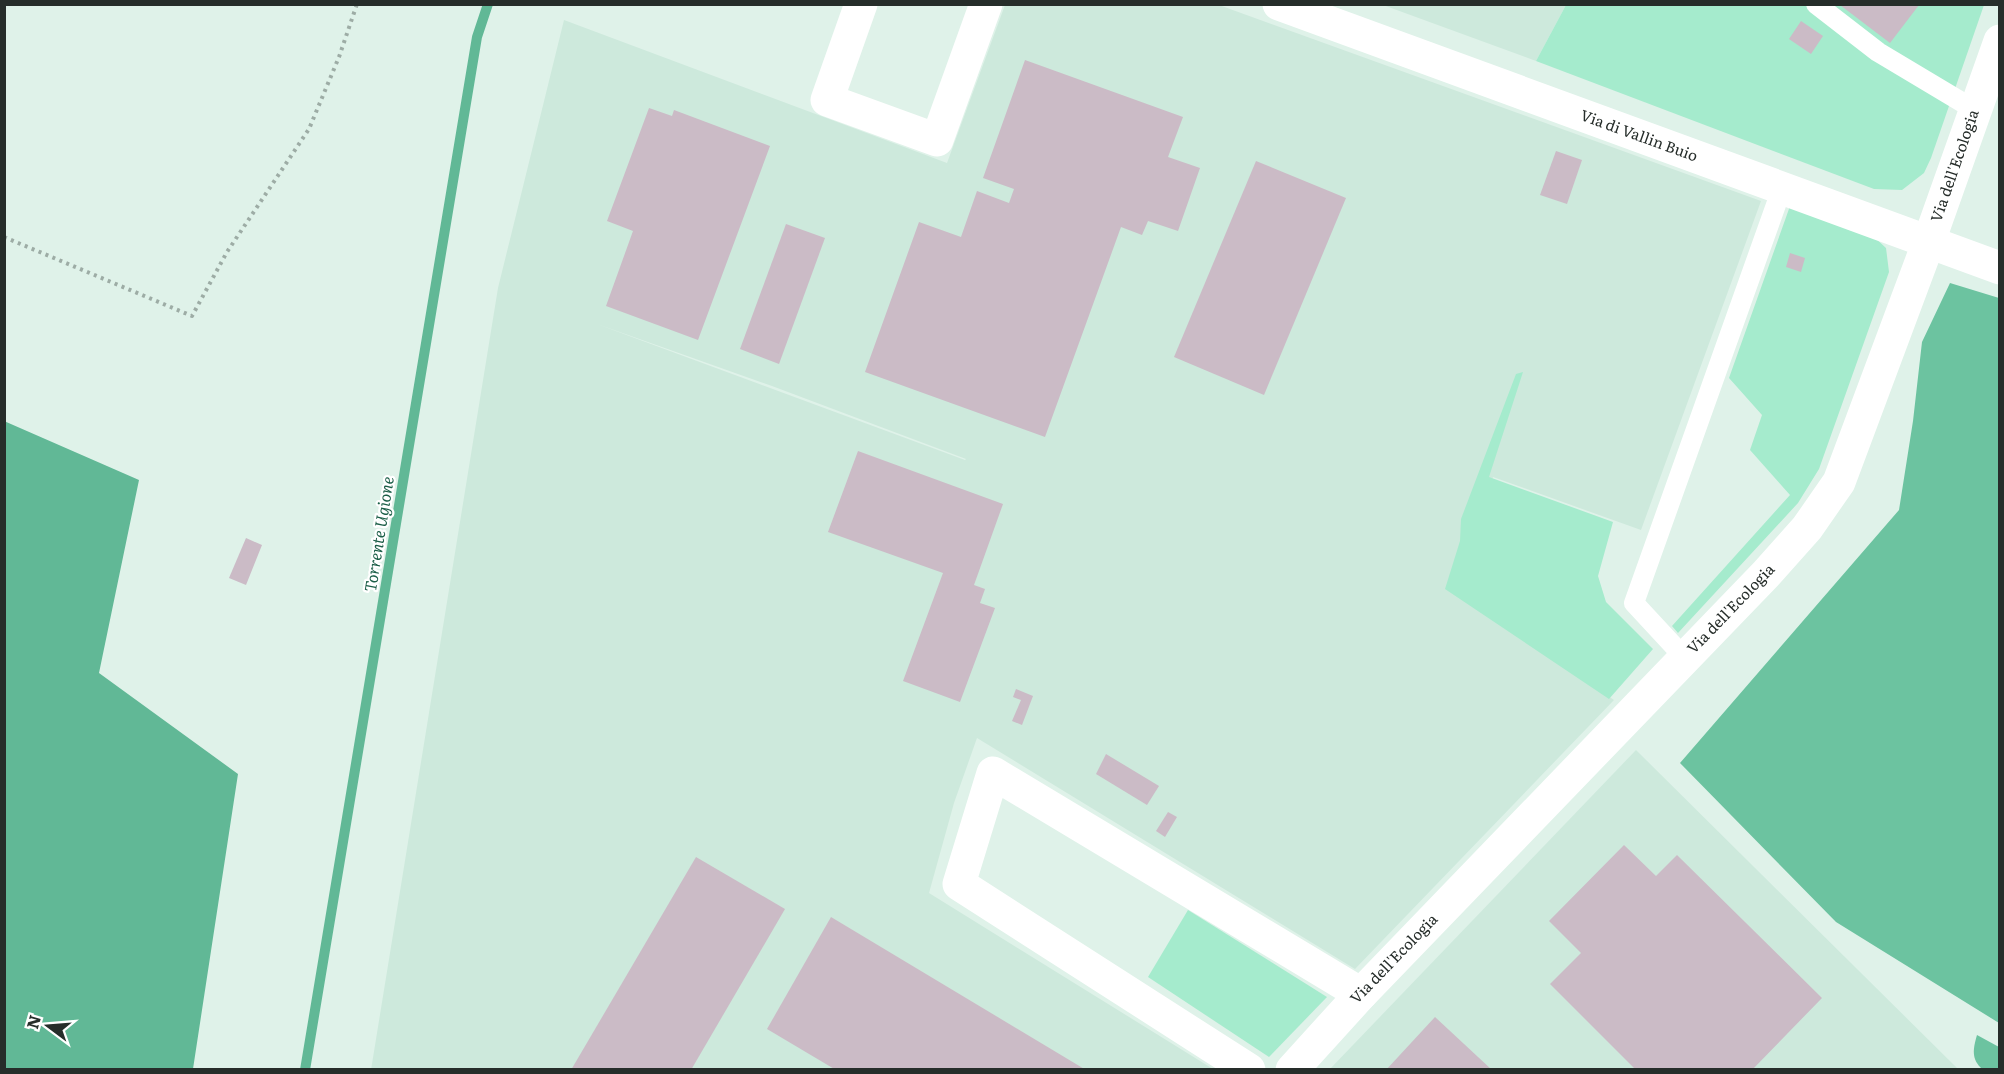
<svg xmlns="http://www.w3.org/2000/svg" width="2004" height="1074" viewBox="0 0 2004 1074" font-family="Literata,serif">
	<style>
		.built { fill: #cde9dc; fill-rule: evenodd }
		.green { fill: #a5ebcd }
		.forest { fill: #6cc3a0 }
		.water { fill: #61b896 }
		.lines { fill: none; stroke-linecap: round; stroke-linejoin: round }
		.stream { stroke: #61b896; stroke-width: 10 }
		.building { fill: #cbbbc6 }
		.path { stroke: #9daca5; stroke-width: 4; stroke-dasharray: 3 4.5; stroke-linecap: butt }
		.service { stroke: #fff; stroke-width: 20 }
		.minor { stroke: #fff; stroke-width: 33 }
		.labels { text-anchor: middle; stroke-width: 4.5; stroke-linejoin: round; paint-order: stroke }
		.street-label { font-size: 15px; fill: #262d2a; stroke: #fff }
		.water-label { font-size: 16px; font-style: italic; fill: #1b5e47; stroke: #fff }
	</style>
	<rect width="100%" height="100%" fill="#dff2e9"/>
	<!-- built -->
	<g class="built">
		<path d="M 1005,5 L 1219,5 L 1761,201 L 1641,530 L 1493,477 L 1451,591 L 1614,700 L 1355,969 L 977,738 L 954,803 L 929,893 L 1213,1069 L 371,1070 L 498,288 L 564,20 L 947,163 ZM 597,324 L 772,386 L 966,459 L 965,460 Z"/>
		<path d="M 1383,5 L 1566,4 L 1566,5 L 1536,61 Z"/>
		<path d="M 1636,750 L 1958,1069 L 1329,1070 Z"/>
	</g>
	<!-- green -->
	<g class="green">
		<path d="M 1566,5 L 1984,5 L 1931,158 L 1924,173 L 1902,190 L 1874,189 L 1536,61 Z"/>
		<path d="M 1790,206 L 1871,234 L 1886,248 L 1889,272 L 1819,469 L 1798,503 L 1678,633 L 1672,626 L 1790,495 L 1750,450 L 1762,415 L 1729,378 Z"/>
		<path d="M 1523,372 L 1489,477 L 1613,522 L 1598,576 L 1606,602 L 1653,649 L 1609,699 L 1445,589 L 1460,541 L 1461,519 L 1516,374 Z"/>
		<path d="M 1188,910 L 1327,997 L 1269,1057 L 1148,977 Z"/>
	</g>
	<!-- forest -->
	<g class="forest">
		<path d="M 1950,283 L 1999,298 L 1999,1023 L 1836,922 L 1680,763 L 1899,510 L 1913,421 L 1922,342 Z"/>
		<path d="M 1977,1035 L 1999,1047 L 1999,1069 L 1982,1069 C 1971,1059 1973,1049 1977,1035 Z"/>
	</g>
	<!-- water -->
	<path class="water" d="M 4,421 L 139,480 L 99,673 L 238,774 L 193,1069 L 5,1069 Z"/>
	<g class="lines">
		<!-- stream -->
		<path class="stream" d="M 305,1070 L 477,37 L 488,4"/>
	</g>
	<!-- building -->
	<g class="building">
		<path d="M 1840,5 L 1919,5 L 1890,43 Z"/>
		<path d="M 1801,21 L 1823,36 L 1811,54 L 1789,39 Z"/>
		<path d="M 1025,60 L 1183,117 L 1168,157 L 1200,168 L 1178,231 L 1148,221 L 1142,235 L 1121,227 L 1045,437 L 865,372 L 919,222 L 961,237 L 977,191 L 1009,203 L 1014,189 L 983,178 Z"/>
		<path d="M 649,108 L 672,116 L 674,110 L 770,146 L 698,340 L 606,306 L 633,231 L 607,221 Z"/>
		<path d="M 1556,151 L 1582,160 L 1567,204 L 1540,195 Z"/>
		<path d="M 1256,161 L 1346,198 L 1264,395 L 1174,357 Z"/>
		<path d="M 786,224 L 825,238 L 779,364 L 740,349 Z"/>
		<path d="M 1790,253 L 1805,258 L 1801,272 L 1786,267 Z"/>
		<path d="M 858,451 L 1003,504 L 974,585 L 985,589 L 980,603 L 995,608 L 960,702 L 903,681 L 943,573 L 828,532 Z"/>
		<path d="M 246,538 L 262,545 L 246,585 L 229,578 Z"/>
		<path d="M 1016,689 L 1033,696 L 1022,725 L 1012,721 L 1021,700 L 1013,697 Z"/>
		<path d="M 1106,754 L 1159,786 L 1147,805 L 1096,774 Z"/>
		<path d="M 1168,812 L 1177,817 L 1165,837 L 1156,831 Z"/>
		<path d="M 1624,845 L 1656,876 L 1677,855 L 1822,998 L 1752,1070 L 1636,1070 L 1550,984 L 1581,953 L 1549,921 Z"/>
		<path d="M 696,857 L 785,909 L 691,1070 L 571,1070 Z"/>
		<path d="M 831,917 L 1086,1070 L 836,1070 L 767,1029 Z"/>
		<path d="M 1435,1017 L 1492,1070 L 1386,1070 Z"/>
	</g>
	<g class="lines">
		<!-- path -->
		<path class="path" d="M 4,237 L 192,316 L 227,252 L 309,129 L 339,57 L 357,4"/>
		<!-- service -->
		<g class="service">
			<path d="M 1816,4 L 1878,52 L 1975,110"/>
			<path d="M 1684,657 L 1634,603 L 1782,188"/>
		</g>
		<!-- minor -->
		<g class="minor">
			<path d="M 861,4 L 827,100 L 937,140 L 986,4"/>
			<path d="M 1279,4 L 2000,268"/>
			<path d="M 1249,1070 L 959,884 L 993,773 L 1361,994"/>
			<path d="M 1292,1070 L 1361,994 L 1766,574 L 1807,528 L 1839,482 L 1929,241 L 2000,41"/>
		</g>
	</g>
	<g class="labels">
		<!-- street labels -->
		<g class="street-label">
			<text transform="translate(1639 136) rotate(20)" y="5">Via di Vallin Buio</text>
			<text transform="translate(1955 166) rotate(-71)" y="5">Via dell'Ecologia</text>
			<text transform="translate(1731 609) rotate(-46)" y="5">Via dell'Ecologia</text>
			<text transform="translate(1394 959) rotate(-46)" y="5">Via dell'Ecologia</text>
		</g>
		<!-- water labels -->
		<g class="water-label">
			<text transform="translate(379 534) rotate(-81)" y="6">Torrente Ugione</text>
		</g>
	</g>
	<!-- border -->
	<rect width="2004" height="1074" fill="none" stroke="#262d2a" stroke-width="12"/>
	<!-- north arrow -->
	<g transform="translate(48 1026) rotate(286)" stroke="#ffffff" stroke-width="4.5" paint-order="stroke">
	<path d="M0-4.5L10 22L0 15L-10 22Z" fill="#262d2a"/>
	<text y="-9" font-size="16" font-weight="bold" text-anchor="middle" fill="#262d2a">N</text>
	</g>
</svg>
